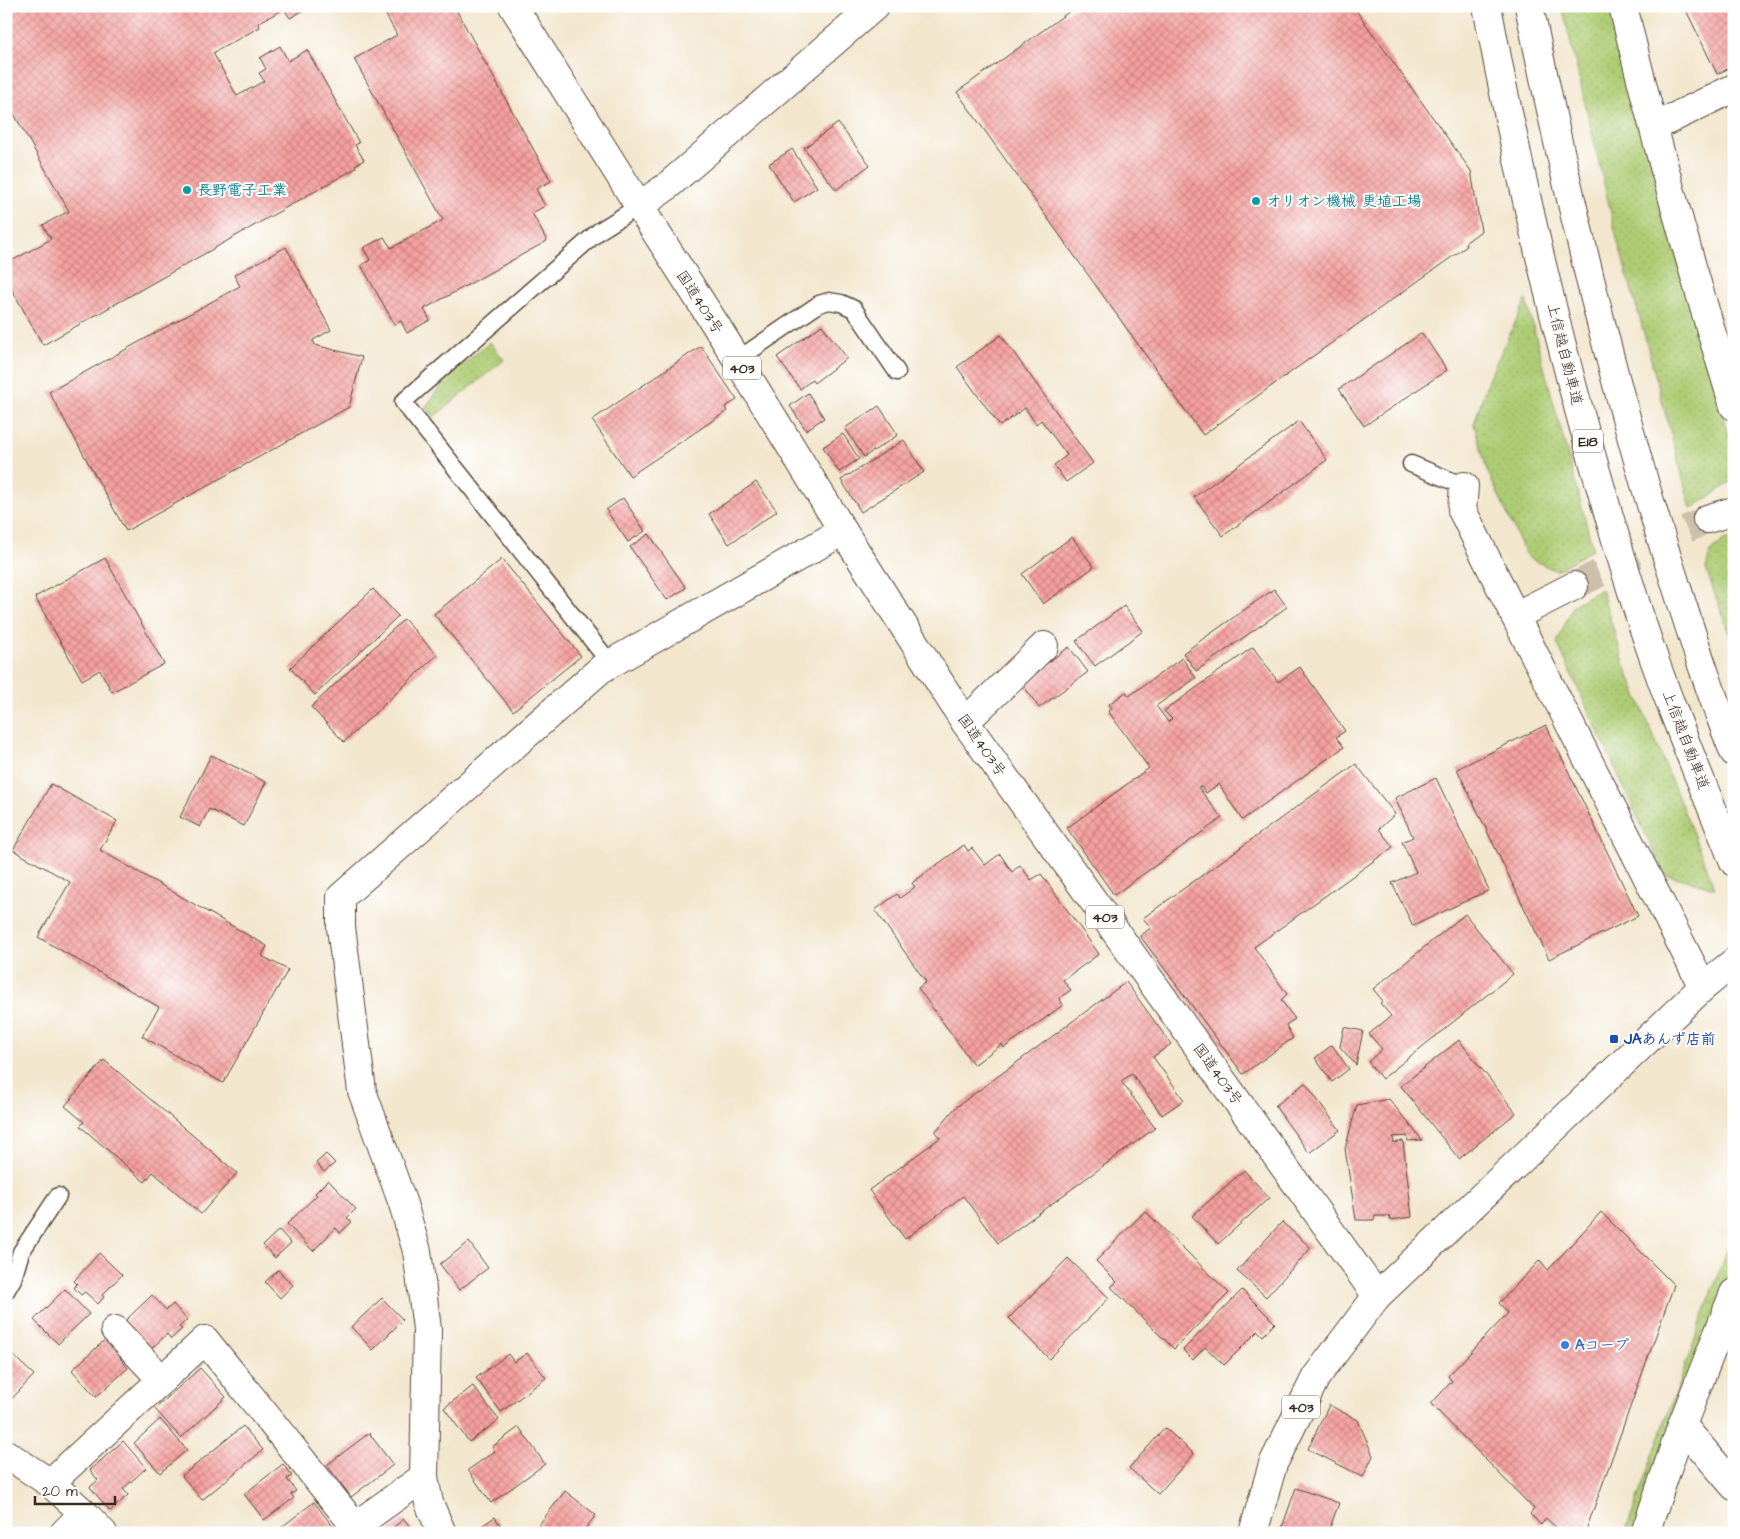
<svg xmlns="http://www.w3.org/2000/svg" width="1740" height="1539" viewBox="0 0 1740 1539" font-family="'Architects Daughter','Klee One',sans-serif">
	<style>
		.grass { fill: url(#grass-dots); stroke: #747b48 }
		.building { fill: url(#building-cross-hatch) }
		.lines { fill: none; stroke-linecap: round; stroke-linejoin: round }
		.minor-tunnel { stroke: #cdc0aa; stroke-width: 28; stroke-dasharray: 28 14; stroke-linecap: butt }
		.service-casing { stroke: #564638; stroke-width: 19 }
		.minor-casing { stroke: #564638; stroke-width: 30 }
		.tertiary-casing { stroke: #564638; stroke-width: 30 }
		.trunk-casing { stroke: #564638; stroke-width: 30 }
		.motorway-casing { stroke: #564638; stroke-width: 30 }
		.service { stroke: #fff; stroke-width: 16 }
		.minor { stroke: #fff; stroke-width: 28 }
		.tertiary { stroke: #fff; stroke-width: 28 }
		.trunk { stroke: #fff; stroke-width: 28 }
		.motorway { stroke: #fff; stroke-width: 28 }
		.culture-dot { fill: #0f9aa8; stroke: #fff; stroke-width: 2 }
		.transit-dot { fill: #1a4fb4; stroke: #fff; stroke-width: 2 }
		.shop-dot { fill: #3f7fe0; stroke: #fff; stroke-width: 2 }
		.labels { text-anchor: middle; stroke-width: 4; stroke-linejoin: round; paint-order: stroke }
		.shield { fill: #fff; stroke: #766a62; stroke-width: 1 }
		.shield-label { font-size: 14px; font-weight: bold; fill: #3b2a1e }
		.culture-label { font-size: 15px; font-weight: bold; fill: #0d838f; stroke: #fff; text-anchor: start }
		.street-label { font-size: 15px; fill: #3b2a1e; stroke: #fff }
		.transit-label { font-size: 15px; font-weight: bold; fill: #164399; stroke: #fff; text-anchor: start }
		.shop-label { font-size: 15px; font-weight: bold; fill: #366cbe; stroke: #fff; text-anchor: start }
	</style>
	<defs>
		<pattern id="grass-dots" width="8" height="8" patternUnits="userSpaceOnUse" patternTransform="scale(1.25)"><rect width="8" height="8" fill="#adcc73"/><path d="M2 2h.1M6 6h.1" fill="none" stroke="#96af63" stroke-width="1.8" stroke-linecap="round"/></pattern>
		<pattern id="building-cross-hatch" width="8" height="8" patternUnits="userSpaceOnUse" patternTransform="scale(1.25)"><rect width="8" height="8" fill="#f6a09f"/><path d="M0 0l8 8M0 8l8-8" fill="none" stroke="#c88381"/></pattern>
	</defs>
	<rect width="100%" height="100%" fill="#fff"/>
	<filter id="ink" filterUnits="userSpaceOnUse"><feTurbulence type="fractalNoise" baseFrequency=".02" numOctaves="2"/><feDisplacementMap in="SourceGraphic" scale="10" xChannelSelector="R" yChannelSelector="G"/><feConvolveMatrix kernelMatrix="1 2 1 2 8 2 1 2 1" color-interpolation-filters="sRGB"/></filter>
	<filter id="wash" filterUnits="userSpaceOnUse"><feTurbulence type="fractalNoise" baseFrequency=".0096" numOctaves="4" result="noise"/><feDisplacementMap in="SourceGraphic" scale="20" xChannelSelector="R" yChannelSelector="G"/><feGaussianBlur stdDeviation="1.12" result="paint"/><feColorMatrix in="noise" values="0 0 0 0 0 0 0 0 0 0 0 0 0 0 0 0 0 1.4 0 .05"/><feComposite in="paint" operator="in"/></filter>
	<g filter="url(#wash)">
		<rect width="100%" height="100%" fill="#f2e6cd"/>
		<!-- grass -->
		<g class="grass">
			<path d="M 1562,6 L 1612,6 L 1666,219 L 1734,455 L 1734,480 L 1691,509 L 1645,337 L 1617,239 Z"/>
			<path d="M 1526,300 L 1593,549 L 1556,571 L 1527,557 L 1487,470 L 1474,424 L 1488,380 Z"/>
			<path d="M 490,342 L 504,360 L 434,417 L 426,407 L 444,380 Z"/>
			<path d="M 1723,540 L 1734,540 L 1734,648 L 1706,569 L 1710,553 Z"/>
			<path d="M 1601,589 L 1624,663 L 1715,888 L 1664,874 L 1557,643 L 1573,605 Z"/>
			<path d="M 1734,1230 L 1734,1264 L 1638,1533 L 1625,1533 Z"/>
		</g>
		<g id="blocks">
			<!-- building -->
			<g class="building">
				<path d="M 6,6 L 311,6 L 290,18 L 284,9 L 258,23 L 260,27 L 213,53 L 237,96 L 264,81 L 259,73 L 266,69 L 260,58 L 280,46 L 288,61 L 307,50 L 359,143 L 355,145 L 364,160 L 355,165 L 356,168 L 43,345 L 6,279 L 6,264 L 51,239 L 43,225 L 69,211 L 6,100 Z"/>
				<path d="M 385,6 L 454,6 L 551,181 L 536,189 L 545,206 L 532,213 L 547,241 L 424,309 L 430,320 L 407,333 L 401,321 L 395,325 L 361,265 L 370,260 L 363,248 L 384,237 L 391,248 L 443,220 L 354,59 L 397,35 L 382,8 Z"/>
				<path d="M 1077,6 L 1353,6 L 1471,171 L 1481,231 L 1465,243 L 1467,246 L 1203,435 L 957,92 Z"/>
				<path d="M 1684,6 L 1734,6 L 1734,66 L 1717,74 Z"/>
				<path d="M 838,123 L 870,165 L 836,190 L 804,148 Z"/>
				<path d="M 792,149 L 817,187 L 794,202 L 769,164 Z"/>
				<path d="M 286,247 L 331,330 L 313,340 L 315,345 L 362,357 L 349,407 L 126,531 L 49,392 L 240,286 L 234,275 Z"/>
				<path d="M 822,325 L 847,358 L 814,383 L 812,380 L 800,389 L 777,357 Z"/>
				<path d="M 1422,333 L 1447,370 L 1364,426 L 1339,389 Z"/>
				<path d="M 1001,335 L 1093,463 L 1066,482 L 1054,465 L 1067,455 L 1041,420 L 1036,424 L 1025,408 L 1000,426 L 957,367 Z"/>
				<path d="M 701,346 L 737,400 L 725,407 L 727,411 L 630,476 L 592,420 Z"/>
				<path d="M 808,393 L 824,418 L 806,430 L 790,406 Z"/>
				<path d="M 879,406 L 898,435 L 864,457 L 845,428 Z"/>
				<path d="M 1299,421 L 1327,460 L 1223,536 L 1194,497 Z"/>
				<path d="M 843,434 L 859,459 L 839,472 L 823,447 Z"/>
				<path d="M 904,440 L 924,472 L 861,512 L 841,480 Z"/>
				<path d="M 756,482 L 777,511 L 729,544 L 709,514 Z"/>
				<path d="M 623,498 L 645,531 L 628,542 L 606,510 Z"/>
				<path d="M 649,534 L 686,588 L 667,600 L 630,547 Z"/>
				<path d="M 1072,537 L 1094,567 L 1043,604 L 1022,574 Z"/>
				<path d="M 105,558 L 164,664 L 112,692 L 100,670 L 82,680 L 35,597 Z"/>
				<path d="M 502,559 L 581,656 L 513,711 L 434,614 Z"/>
				<path d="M 373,589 L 398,616 L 315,695 L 290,668 Z"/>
				<path d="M 1274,589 L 1287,607 L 1196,671 L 1183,653 Z"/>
				<path d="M 1124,606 L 1143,631 L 1095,666 L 1076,641 Z"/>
				<path d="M 404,619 L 437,655 L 344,742 L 311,707 Z"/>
				<path d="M 1069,647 L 1088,672 L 1039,708 L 1021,682 Z"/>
				<path d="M 1253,647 L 1278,682 L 1300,667 L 1345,731 L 1336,737 L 1344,747 L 1242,820 L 1219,784 L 1206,793 L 1200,786 L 1198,787 L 1222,818 L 1114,895 L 1067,828 L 1149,768 L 1108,711 L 1112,709 L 1109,704 L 1126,692 L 1129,696 L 1182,658 L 1196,678 L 1156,706 L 1168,722 L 1172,719 L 1164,711 Z"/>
				<path d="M 1546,725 L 1638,916 L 1549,959 L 1457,769 Z"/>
				<path d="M 211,755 L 266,782 L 244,826 L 209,809 L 200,827 L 180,817 Z"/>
				<path d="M 1356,764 L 1395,814 L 1379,829 L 1393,847 L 1254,947 L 1287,994 L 1281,1000 L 1295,1019 L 1286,1025 L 1293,1038 L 1243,1074 L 1140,936 L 1151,928 L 1143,918 Z"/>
				<path d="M 1436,778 L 1489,890 L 1413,926 L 1392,883 L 1416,872 L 1402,842 L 1413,837 L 1395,798 Z"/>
				<path d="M 51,784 L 117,821 L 100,850 L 267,946 L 262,956 L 288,970 L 223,1083 L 142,1036 L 159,1007 L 38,937 L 70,882 L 13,850 Z"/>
				<path d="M 964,845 L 968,851 L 972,848 L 985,865 L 1000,854 L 1012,872 L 1020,865 L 1031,880 L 1041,874 L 1099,954 L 1063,980 L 1071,990 L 1059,998 L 1063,1005 L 1004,1048 L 1002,1044 L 974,1065 L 918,988 L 926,982 L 875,910 L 897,894 L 900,898 L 915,887 L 912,883 Z"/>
				<path d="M 1465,914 L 1513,974 L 1382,1079 L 1368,1062 L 1382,1049 L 1369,1034 L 1391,1016 L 1380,1003 L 1383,1001 L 1373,989 Z"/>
				<path d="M 1126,982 L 1171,1044 L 1153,1057 L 1184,1100 L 1162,1115 L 1132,1074 L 1121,1081 L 1155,1128 L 998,1243 L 963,1196 L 905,1239 L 869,1190 L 940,1138 L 935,1132 L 955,1108 Z"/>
				<path d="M 1344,1027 L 1363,1031 L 1356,1065 L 1340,1047 Z"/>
				<path d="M 1459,1040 L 1516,1113 L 1459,1159 L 1401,1086 Z"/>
				<path d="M 1332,1045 L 1349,1069 L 1332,1082 L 1315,1058 Z"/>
				<path d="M 104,1060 L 237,1173 L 201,1214 L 153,1172 L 145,1182 L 80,1126 L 84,1122 L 65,1106 Z"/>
				<path d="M 1305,1083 L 1340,1130 L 1309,1153 L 1275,1106 Z"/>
				<path d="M 1389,1099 L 1422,1140 L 1408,1141 L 1407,1136 L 1393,1137 L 1394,1143 L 1403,1141 L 1412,1217 L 1390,1220 L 1389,1216 L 1375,1216 L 1374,1220 L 1356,1220 L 1345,1149 L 1357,1105 Z"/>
				<path d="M 326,1154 L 335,1163 L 324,1172 L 316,1163 Z"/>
				<path d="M 1244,1170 L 1269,1198 L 1218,1244 L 1192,1216 Z"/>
				<path d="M 328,1180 L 356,1209 L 347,1218 L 352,1222 L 340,1233 L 336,1228 L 313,1251 L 287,1224 L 317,1195 L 315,1193 Z"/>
				<path d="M 1145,1211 L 1229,1293 L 1174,1349 L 1111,1287 L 1117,1282 L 1096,1261 Z"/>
				<path d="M 1601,1212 L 1674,1285 L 1585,1533 L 1562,1533 L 1546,1518 L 1541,1525 L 1530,1514 L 1534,1509 L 1431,1404 L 1452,1381 L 1448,1376 L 1508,1313 L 1499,1303 L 1540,1260 L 1548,1270 Z"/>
				<path d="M 1282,1222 L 1311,1248 L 1266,1297 L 1237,1271 Z"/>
				<path d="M 279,1230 L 291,1243 L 275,1258 L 263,1245 Z"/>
				<path d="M 469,1242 L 488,1268 L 459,1290 L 440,1264 Z"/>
				<path d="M 99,1253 L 122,1275 L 102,1295 L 104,1297 L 98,1304 L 85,1292 L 81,1295 L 74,1288 L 77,1284 L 74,1281 Z"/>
				<path d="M 1068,1258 L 1109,1298 L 1049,1359 L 1009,1318 Z"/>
				<path d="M 278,1270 L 293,1285 L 280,1298 L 265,1282 Z"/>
				<path d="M 65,1289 L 89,1314 L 58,1344 L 34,1320 Z"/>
				<path d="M 1242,1290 L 1275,1323 L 1263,1336 L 1258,1331 L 1224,1365 L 1205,1347 L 1193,1360 L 1183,1350 Z"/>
				<path d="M 152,1295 L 166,1310 L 173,1304 L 187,1320 L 179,1327 L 182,1329 L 171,1339 L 167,1334 L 151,1349 L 125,1321 Z"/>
				<path d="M 382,1298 L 403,1320 L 373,1350 L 351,1327 Z"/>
				<path d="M 107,1338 L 123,1356 L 120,1358 L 128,1368 L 96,1397 L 72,1370 Z"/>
				<path d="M 6,1349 L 34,1375 L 6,1405 Z"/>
				<path d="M 527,1353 L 546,1378 L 501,1412 L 476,1378 L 508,1354 L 514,1362 Z"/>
				<path d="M 200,1368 L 226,1397 L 181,1438 L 155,1409 Z"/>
				<path d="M 473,1386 L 499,1420 L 469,1442 L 444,1408 Z"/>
				<path d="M 1329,1405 L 1358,1420 L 1373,1456 L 1363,1477 L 1308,1449 Z"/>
				<path d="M 160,1419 L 187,1450 L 160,1473 L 134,1443 Z"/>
				<path d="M 243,1426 L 263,1450 L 202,1500 L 182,1476 Z"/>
				<path d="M 519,1427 L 545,1464 L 491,1503 L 468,1470 L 495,1451 L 492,1447 Z"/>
				<path d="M 1165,1428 L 1194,1454 L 1158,1494 L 1129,1468 Z"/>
				<path d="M 369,1433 L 393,1465 L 351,1497 L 327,1465 Z"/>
				<path d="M 123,1441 L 146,1468 L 123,1489 L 128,1495 L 110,1511 L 90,1487 L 98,1480 L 90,1470 Z"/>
				<path d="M 283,1464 L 292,1476 L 287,1479 L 296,1491 L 291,1494 L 294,1498 L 264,1520 L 244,1494 Z"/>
				<path d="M 1296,1488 L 1339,1503 L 1328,1533 L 1280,1533 Z"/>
				<path d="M 565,1491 L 596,1515 L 582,1533 L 547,1533 L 538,1526 Z"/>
				<path d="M 314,1502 L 338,1533 L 274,1533 Z"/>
				<path d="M 495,1517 L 505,1533 L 471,1533 Z"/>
				<path d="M 404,1519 L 415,1533 L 386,1533 Z"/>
			</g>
		</g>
	</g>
	<g filter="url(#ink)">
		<use href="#blocks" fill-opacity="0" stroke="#564638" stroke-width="1"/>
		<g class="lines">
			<!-- minor-tunnel -->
			<path class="minor-tunnel" d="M 1574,586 L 1707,519"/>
			<defs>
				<g id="service">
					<path d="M 737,360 L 819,304 L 829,301 L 841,303 L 854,309 L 897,372"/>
					<path d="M 1411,464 L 1464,486"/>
					<path d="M 610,663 L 403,402 L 599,231 L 639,206"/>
					<path d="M 6,1291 L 13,1279 L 21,1252 L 58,1196"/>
				</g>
				<g id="minor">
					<path d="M 1623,6 C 1655,141 1693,274 1734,406"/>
					<path d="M 1654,127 L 1734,88"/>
					<path d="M 1464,486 L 1462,510 L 1515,616"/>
					<path d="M 1707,519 L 1734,511"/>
					<path d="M 1574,586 L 1515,616 L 1703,987"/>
					<path d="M 965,722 L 1044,646"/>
					<path d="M 115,1330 L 162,1380"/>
					<path d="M 1682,1425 L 1734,1486"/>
					<path d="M 6,1454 L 50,1483 L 84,1513 L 103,1533"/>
					<path d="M 50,1483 L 205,1340 L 355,1526 L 424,1477"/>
					<path d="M 64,1533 L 84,1513"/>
					<path d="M 442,1533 L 429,1503 L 424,1477 L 427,1329 L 417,1251 L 403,1204 L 362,1091 L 341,927 L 341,897 L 601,669 L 843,531"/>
					<path d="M 1645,1533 L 1682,1425 L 1734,1293"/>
				</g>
				<g id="tertiary">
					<path d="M 513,6 L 639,206"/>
					<path d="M 1377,1296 L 1703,987 L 1734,962"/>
				</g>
				<path id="trunk" d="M 875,6 L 665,188 L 639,206 L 717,327 L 843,531 L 965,722 L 1377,1296 L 1316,1377 L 1273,1464 L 1253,1533"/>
				<g id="motorway">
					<path d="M 1487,6 C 1525,210 1575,413 1638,611 C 1665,696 1700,779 1734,862"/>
					<path d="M 1529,6 C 1567,192 1610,376 1667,557 C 1688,622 1708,688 1734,752"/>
				</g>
			</defs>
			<!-- service casing -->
			<use href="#service" class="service-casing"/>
			<!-- minor casing -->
			<use href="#minor" class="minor-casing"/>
			<!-- tertiary casing -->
			<use href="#tertiary" class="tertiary-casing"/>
			<!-- trunk casing -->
			<use href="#trunk" class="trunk-casing"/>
			<!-- motorway casing -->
			<use href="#motorway" class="motorway-casing"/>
			<!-- service -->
			<use href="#service" class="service"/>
			<!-- minor -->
			<use href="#minor" class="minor"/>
			<!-- tertiary -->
			<use href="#tertiary" class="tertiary"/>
			<!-- trunk -->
			<use href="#trunk" class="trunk"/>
			<!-- motorway -->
			<use href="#motorway" class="motorway"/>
		</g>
	</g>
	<!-- markers -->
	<g class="culture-dot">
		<circle cx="187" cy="190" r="5"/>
		<circle cx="1256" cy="201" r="5"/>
	</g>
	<rect class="transit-dot" x="1609" y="1034" width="10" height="10" rx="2.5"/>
	<circle class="shop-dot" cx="1565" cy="1345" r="5"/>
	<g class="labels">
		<!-- shield labels -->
		<g class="shield">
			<rect x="723" y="356.5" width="38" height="23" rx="4"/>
			<rect x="1573" y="429.5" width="30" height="23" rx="4"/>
			<rect x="1086" y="905.5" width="38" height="23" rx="4"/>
			<rect x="1282" y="1395.5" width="38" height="23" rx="4"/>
		</g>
		<g class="shield-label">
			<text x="742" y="373">403</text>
			<text x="1588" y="446">E18</text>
			<text x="1105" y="922">403</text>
			<text x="1301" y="1412">403</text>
		</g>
		<!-- culture labels -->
		<g class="culture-label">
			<text x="197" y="195">長野電子工業</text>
			<text x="1266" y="206">オリオン機械 更埴工場</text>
		</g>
		<!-- street labels -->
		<g class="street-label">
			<text transform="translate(700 302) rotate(57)" y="5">国道403号</text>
			<text transform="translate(1565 354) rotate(76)" y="5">上信越自動車道</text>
			<text transform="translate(1686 740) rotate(69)" y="5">上信越自動車道</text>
			<text transform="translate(982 745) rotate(55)" y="5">国道403号</text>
			<text transform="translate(1218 1074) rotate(54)" y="5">国道403号</text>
		</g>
		<!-- transit labels -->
		<g class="transit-label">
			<text x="1624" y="1044">JAあんず店前</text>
		</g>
		<!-- shop labels -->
		<g class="shop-label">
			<text x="1575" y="1350">Aコープ</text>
		</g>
	</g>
	<!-- margin -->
	<rect width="1740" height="1539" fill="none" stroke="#fff" stroke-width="25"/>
	<!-- scale -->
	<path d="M35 1496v8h80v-8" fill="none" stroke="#3b2a1e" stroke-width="2.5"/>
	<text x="42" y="1496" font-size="15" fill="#3b2a1e" stroke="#ffffff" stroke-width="4" paint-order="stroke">20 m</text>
</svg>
